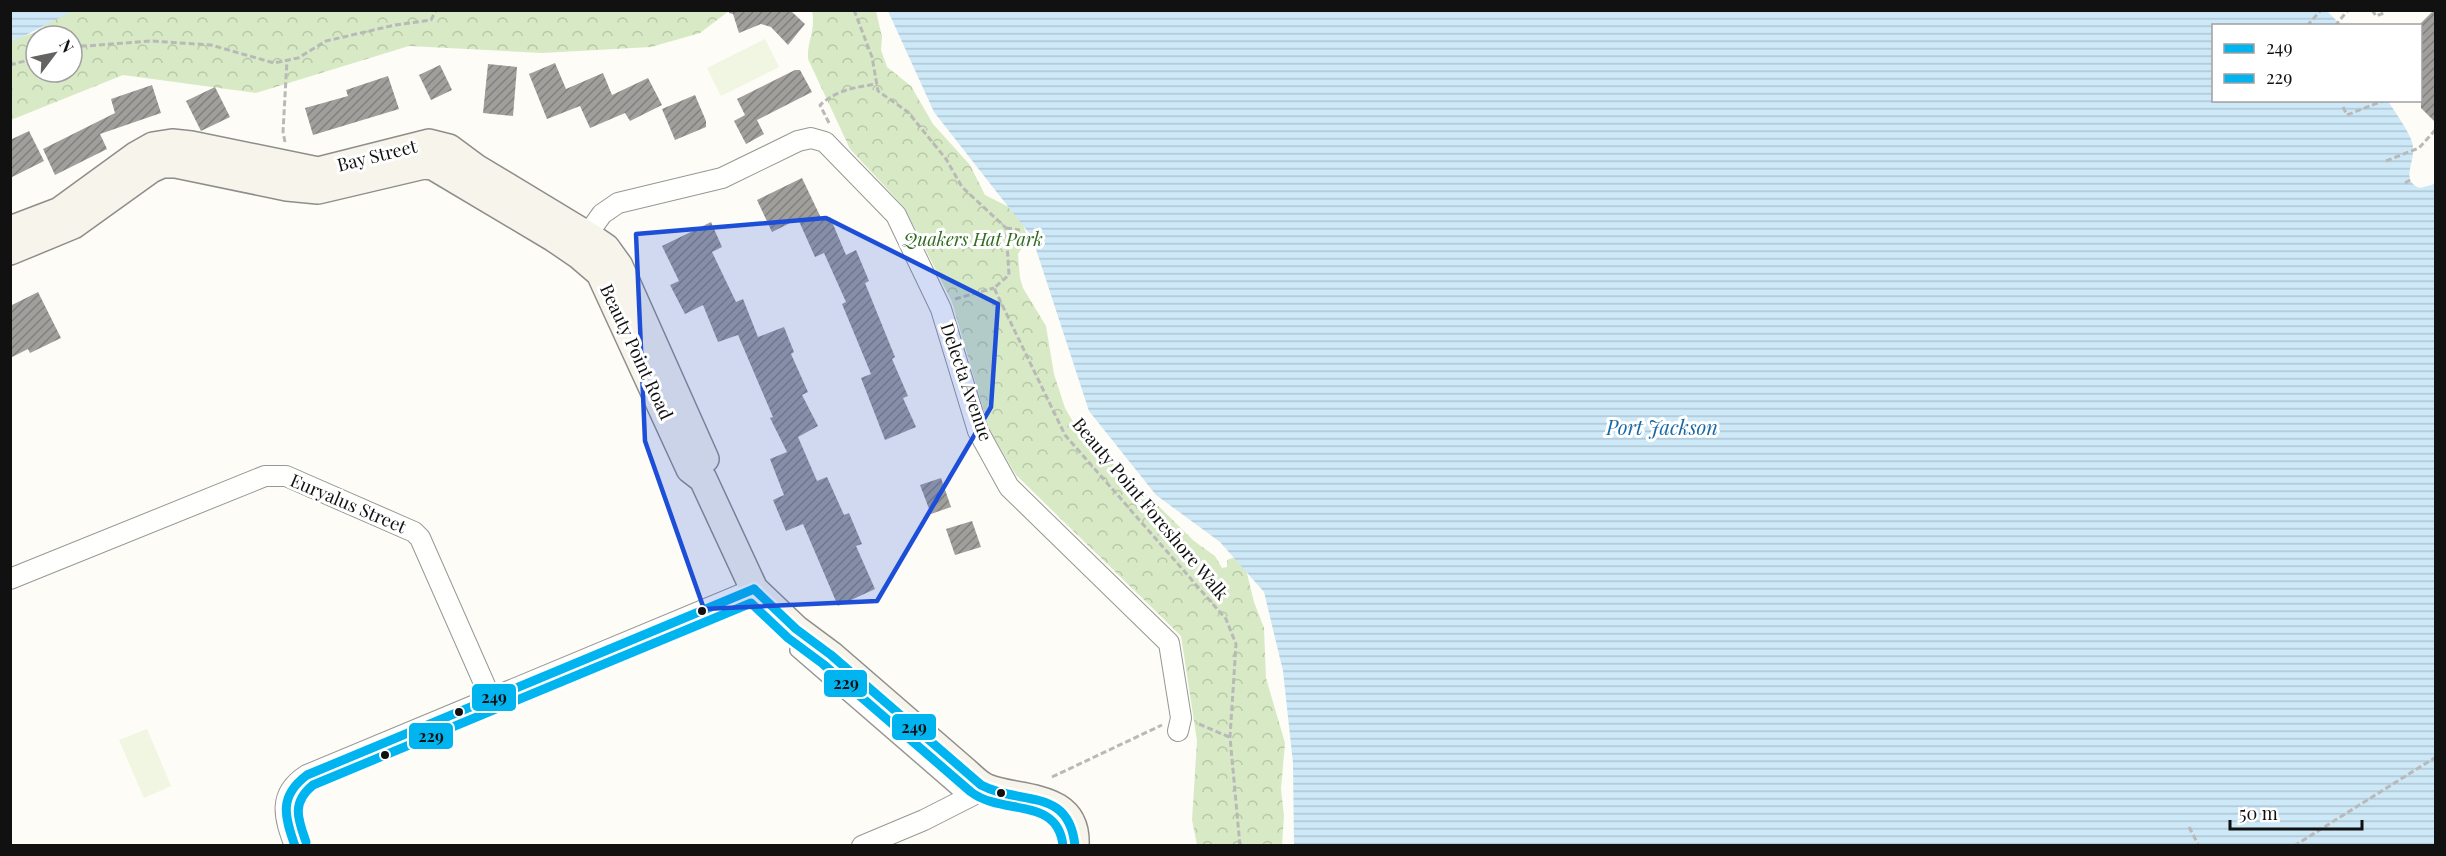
<svg xmlns="http://www.w3.org/2000/svg" width="2446" height="856" viewBox="0 0 2446 856" font-family="'Playfair Display',serif">
	<style>
		.forest { fill: url(#forest-crowns); fill-rule: evenodd }
		.pitch { fill: #f0f6e1 }
		.water { fill: url(#water-rules) }
		.building { fill: url(#building-hatch) }
		.lines { fill: none; stroke-linecap: round; stroke-linejoin: round }
		.lane-casing { stroke: #979795; stroke-width: 12 }
		.street-casing { stroke: #979795; stroke-width: 22 }
		.secondary-casing { stroke: #8e8d8b; stroke-width: 30 }
		.path { stroke: #b9b9b8; stroke-width: 3; stroke-dasharray: 6 3; stroke-linecap: butt }
		.lane { stroke: #fffffe; stroke-width: 9 }
		.street { stroke: #fffffe; stroke-width: 20 }
		.secondary { stroke: #f6f4eb; stroke-width: 27 }
		.bus-1-casing { stroke: #fff; stroke-width: 14 }
		.bus-2-casing { stroke: #fff; stroke-width: 14 }
		.bus-1 { stroke: #00b5ef; stroke-width: 9 }
		.bus-2 { stroke: #00b5ef; stroke-width: 9 }
		.marked { fill: #1d4ed8; fill-opacity: 0.2; stroke: #1d4ed8; stroke-width: 4.5; stroke-linejoin: round }
		.bus-dot { fill: #111; stroke: #fff; stroke-width: 2 }
		.labels { text-anchor: middle; stroke-width: 6; stroke-linejoin: round; paint-order: stroke }
		.street-label { font-size: 18px; fill: #111; stroke: #fff }
		.park-label { font-size: 18px; font-style: italic; fill: #2f6b1f; stroke: #fff }
		.water-label { font-size: 20px; font-style: italic; fill: #1768a6; stroke: #fff }
		.line-badge { stroke: #fff; stroke-width: 2 }
		.pale-badge-label { font-size: 16px; text-anchor: middle; font-weight: bold; fill: #111 }
	</style>
	<defs>
		<pattern id="forest-crowns" width="20" height="18" patternUnits="userSpaceOnUse" patternTransform="scale(1.5)"><rect width="20" height="18" fill="#d8eac5"/><path d="M2 6a3 3 0 1 1 6 0M12 15a3 3 0 1 1 6 0" fill="none" stroke="#b8c8a8"/></pattern>
		<pattern id="water-rules" width="6" height="5" patternUnits="userSpaceOnUse" patternTransform="scale(1.5)"><rect width="6" height="5" fill="#cde8f7"/><path d="M0 2.5h6" fill="none" stroke="#afc6d3"/></pattern>
		<pattern id="building-hatch" width="6" height="6" patternUnits="userSpaceOnUse" patternTransform="scale(1.5)"><rect width="6" height="6" fill="#a19f9c"/><path d="M-1 1l2-2M0 6l6-6M5 7l2-2" fill="none" stroke="#82807e"/></pattern>
	</defs>
	<rect width="100%" height="100%" fill="#fdfcf7"/>
	<!-- forest -->
	<g class="forest">
		<path d="M 55,11 L 729,11 L 700,33 L 651,47 L 542,53 L 409,46 L 256,93 L 123,75 L 11,120 L 11,40 L 43,30 L 46,16 ZM 36,36 L 72,36 L 72,72 L 36,72 Z"/>
		<path d="M 812,11 L 876,11 L 882,37 L 881,50 L 887,67 L 911,86 L 933,124 L 970,165 L 985,195 L 1007,206 L 1025,223 L 1024,227 L 1029,243 L 1023,246 L 1018,254 L 1020,278 L 1023,288 L 1046,326 L 1054,374 L 1065,408 L 1079,432 L 1107,461 L 1116,466 L 1120,472 L 1133,481 L 1194,541 L 1215,556 L 1222,568 L 1227,567 L 1227,560 L 1235,557 L 1246,569 L 1254,602 L 1264,628 L 1266,678 L 1285,743 L 1281,789 L 1284,816 L 1282,845 L 1197,845 L 1192,820 L 1197,741 L 1181,636 L 1016,475 L 989,429 L 952,302 L 904,207 L 850,149 L 808,59 C 807,41 816,31 812,11 Z"/>
	</g>
	<!-- pitch -->
	<g class="pitch">
		<path d="M 765,39 L 779,67 L 721,96 L 707,68 Z"/>
		<path d="M 147,729 L 171,786 L 144,798 L 119,740 Z"/>
	</g>
	<!-- water -->
	<g class="water">
		<path d="M 10,11 L 11,10 L 73,11 L 20,38 L 11,40 Z"/>
		<path d="M 888,11 L 2327,11 L 2341,25 L 2214,26 L 2214,100 L 2388,101 C 2394,111 2413,136 2413,147 C 2415,162 2400,181 2420,188 L 2435,184 L 2435,845 L 1294,845 L 1293,763 L 1283,671 L 1264,592 L 1220,542 L 1156,495 L 1089,411 L 1032,237 L 934,112 Z"/>
	</g>
	<!-- building -->
	<g class="building">
		<path d="M 729,10 L 793,10 L 792,12 L 805,24 L 788,45 L 771,27 L 761,24 L 739,33 L 733,14 L 729,13 Z"/>
		<path d="M 2434,10 L 2436,10 L 2436,123 L 2421,108 L 2421,23 Z"/>
		<path d="M 555,63 L 566,89 L 603,73 L 612,95 L 648,78 L 662,105 L 630,121 L 625,113 L 590,128 L 580,106 L 547,119 L 529,74 Z"/>
		<path d="M 488,64 L 517,67 L 513,116 L 483,113 Z"/>
		<path d="M 440,65 L 452,90 L 431,100 L 419,75 Z"/>
		<path d="M 795,70 L 800,70 L 812,92 L 757,120 L 764,134 L 746,144 L 734,121 L 745,115 L 737,99 Z"/>
		<path d="M 388,76 L 399,109 L 313,135 L 305,108 L 348,96 L 346,90 Z"/>
		<path d="M 152,85 L 161,113 L 100,134 L 107,149 L 55,175 L 43,149 L 115,113 L 111,99 Z"/>
		<path d="M 215,87 L 230,117 L 201,131 L 186,101 Z"/>
		<path d="M 695,95 L 706,121 L 706,127 L 675,140 L 662,109 Z"/>
		<path d="M 29,131 L 44,161 L 10,178 L 10,140 Z"/>
		<path d="M 802,178 L 822,220 L 830,217 L 846,255 L 856,250 L 869,281 L 865,283 L 895,357 L 892,359 L 908,396 L 903,398 L 916,427 L 885,440 L 861,378 L 871,374 L 842,304 L 846,302 L 824,253 L 815,257 L 798,219 L 772,232 L 757,200 Z"/>
		<path d="M 711,222 L 722,247 L 712,252 L 736,302 L 743,299 L 758,337 L 784,327 L 794,352 L 791,354 L 808,392 L 802,395 L 818,426 L 798,437 L 817,481 L 827,477 L 844,515 L 849,513 L 862,544 L 856,546 L 875,589 L 838,606 L 803,524 L 786,531 L 773,500 L 784,495 L 770,459 L 787,452 L 770,418 L 773,417 L 738,335 L 718,342 L 703,305 L 685,314 L 670,285 L 679,281 L 662,246 Z"/>
		<path d="M 38,292 L 61,338 L 30,353 L 28,349 L 10,358 L 10,306 Z"/>
		<path d="M 941,478 L 951,507 L 931,514 L 920,485 Z"/>
		<path d="M 972,521 L 981,547 L 955,555 L 946,529 Z"/>
	</g>
	<g class="lines">
		<defs>
			<path id="lane" d="M 796,633 L 795,651 L 966,799"/>
			<g id="street">
				<path d="M 587,235 L 602,214 L 618,203 L 722,178 L 798,141 L 811,138 L 825,142 L 896,215 L 941,309 L 978,431 L 1009,487 L 1169,643 L 1181,718 L 1178,731"/>
				<path d="M 10,579 L 265,476 L 286,476 L 414,532 L 420,538 L 491,699"/>
				<path d="M 295,846 C 284,817 277,794 307,775 L 754,589"/>
				<path d="M 862,846 L 924,820 L 987,788"/>
			</g>
			<g id="secondary">
				<path d="M 10,230 L 60,211 L 137,155 L 153,146 L 172,143 L 191,145 L 318,171 L 429,143 L 449,148 L 476,168 L 587,235 L 606,248 L 619,266 L 705,459"/>
				<path d="M 10,251 L 73,225 L 151,169 L 162,164 L 176,164 L 287,187 L 318,190 L 424,165 L 433,166 L 554,238 L 579,255 L 600,273 L 690,469 L 703,479 L 754,589 L 796,629 L 831,655 L 965,771 C 972,777 979,785 987,788 C 1019,801 1078,792 1075,846"/>
			</g>
		</defs>
		<!-- lane casing -->
		<use href="#lane" class="lane-casing"/>
		<!-- street casing -->
		<use href="#street" class="street-casing"/>
		<!-- secondary casing -->
		<use href="#secondary" class="secondary-casing"/>
		<!-- path -->
		<g class="path">
			<path d="M 854,10 L 872,57 L 878,91 L 908,112 L 946,159 L 962,187 L 1006,228 L 1009,275 L 994,288 L 1065,435 L 1226,619 L 1236,644 L 1230,737 L 1240,846"/>
			<path d="M 2372,10 L 2376,16 L 2384,13 L 2383,10"/>
			<path d="M 2307,26 L 2321,10"/>
			<path d="M 2335,26 L 2348,10"/>
			<path d="M 72,47 L 151,41 L 211,45 L 274,63 L 298,58 L 326,41 L 395,25 L 431,20 L 436,10"/>
			<path d="M 10,65 L 36,58"/>
			<path d="M 2343,107 L 2347,115 L 2385,100"/>
			<path d="M 829,123 L 820,105 C 837,90 855,87 877,84"/>
			<path d="M 285,142 L 283,132 L 287,60"/>
			<path d="M 2386,161 L 2419,148 L 2436,129"/>
			<path d="M 2405,183 L 2410,180"/>
			<path d="M 1006,228 L 1020,230"/>
			<path d="M 955,299 L 994,288"/>
			<path d="M 1199,724 L 1229,737"/>
			<path d="M 1052,777 L 1162,725"/>
			<path d="M 2189,827 L 2199,846"/>
			<path d="M 2294,846 L 2436,757"/>
		</g>
		<!-- lane -->
		<use href="#lane" class="lane"/>
		<!-- street -->
		<use href="#street" class="street"/>
		<!-- secondary -->
		<use href="#secondary" class="secondary"/>
		<defs>
			<g id="bus-1">
				<path d="M 754,589 L 796,629 L 831,655 L 981,785 C 1020,806 1069,786 1075,846"/>
				<path d="M 295,846 C 284,815 279,796 307,775 L 754,589"/>
			</g>
			<path id="bus-2" d="M 306,842 C 298,819 291,803 313,785 L 751,603 L 788,638 L 823,664 L 971,792 C 1003,816 1058,796 1063,846"/>
		</defs>
		<!-- bus-1 casing -->
		<use href="#bus-1" class="bus-1-casing"/>
		<!-- bus-2 casing -->
		<use href="#bus-2" class="bus-2-casing"/>
		<!-- bus-1 -->
		<use href="#bus-1" class="bus-1"/>
		<!-- bus-2 -->
		<use href="#bus-2" class="bus-2"/>
	</g>
	<!-- marked area -->
	<path class="marked" d="M 826,218 L 998,304 L 991,407 L 877,601 L 704,609 L 645,441 L 636,234 Z"/>
	<!-- markers -->
	<g class="bus-dot">
		<circle cx="702" cy="611" r="5"/>
		<circle cx="459" cy="712" r="5"/>
		<circle cx="385" cy="755" r="5"/>
		<circle cx="1001" cy="793" r="5"/>
	</g>
	<g class="labels">
		<!-- street labels -->
		<g class="street-label">
			<text transform="translate(377 156) rotate(-14)" y="6">Bay Street</text>
			<text transform="translate(636 352) rotate(65)" y="6">Beauty Point Road</text>
			<text transform="translate(966 382) rotate(71)" y="6">Delecta Avenue</text>
			<text transform="translate(348 504) rotate(23)" y="6">Euryalus Street</text>
			<text transform="translate(1150 509) rotate(50)" y="6">Beauty Point Foreshore Walk</text>
		</g>
		<!-- park labels -->
		<g class="park-label">
			<text x="973" y="246">Quakers Hat Park</text>
		</g>
		<!-- water labels -->
		<g class="water-label">
			<text x="1662" y="435">Port Jackson</text>
		</g>
	</g>
	<g class="line-badge">
		<rect x="823" y="669" width="45" height="29" rx="6" fill="#00b5ef"/>
		<rect x="471" y="683" width="46" height="29" rx="6" fill="#00b5ef"/>
		<rect x="891" y="713" width="46" height="28" rx="6" fill="#00b5ef"/>
		<rect x="408" y="722" width="46" height="28" rx="6" fill="#00b5ef"/>
	</g>
	<g class="pale-badge-label">
		<text x="846" y="689">229</text>
		<text x="494" y="703">249</text>
		<text x="914" y="733">249</text>
		<text x="431" y="742">229</text>
	</g>
	<!-- border -->
	<rect width="2446" height="856" fill="none" stroke="#111111" stroke-width="24"/>
	<!-- legend -->
	<rect x="2212" y="24" width="210" height="78" fill="#ffffff" stroke="#a0a0a0" stroke-width="1.5"/>
	<rect x="2224" y="44" width="30" height="9" fill="#00b5ef" stroke="#a0a0a0" stroke-width="1.5"/>
	<text x="2266" y="54" font-size="18" fill="#111111">249</text>
	<rect x="2224" y="74" width="30" height="9" fill="#00b5ef" stroke="#a0a0a0" stroke-width="1.5"/>
	<text x="2266" y="84" font-size="18" fill="#111111">229</text>
	<!-- north arrow -->
	<g transform="translate(54 54) rotate(58)"><circle r="28" fill="#ffffff" stroke="#a0a0a0" stroke-width="1.5"/>
	<path d="M0-4.5L10 22L0 15L-10 22Z" fill="#646362"/>
	<text y="-9" font-size="16" font-weight="bold" text-anchor="middle" fill="#111111">N</text>
	</g>
	<!-- scale -->
	<path d="M2230 820v9h132v-9" fill="none" stroke="#111111" stroke-width="3"/>
	<text x="2239" y="820" font-size="18" fill="#111111" stroke="#ffffff" stroke-width="4.5" paint-order="stroke">50 m</text>
</svg>
